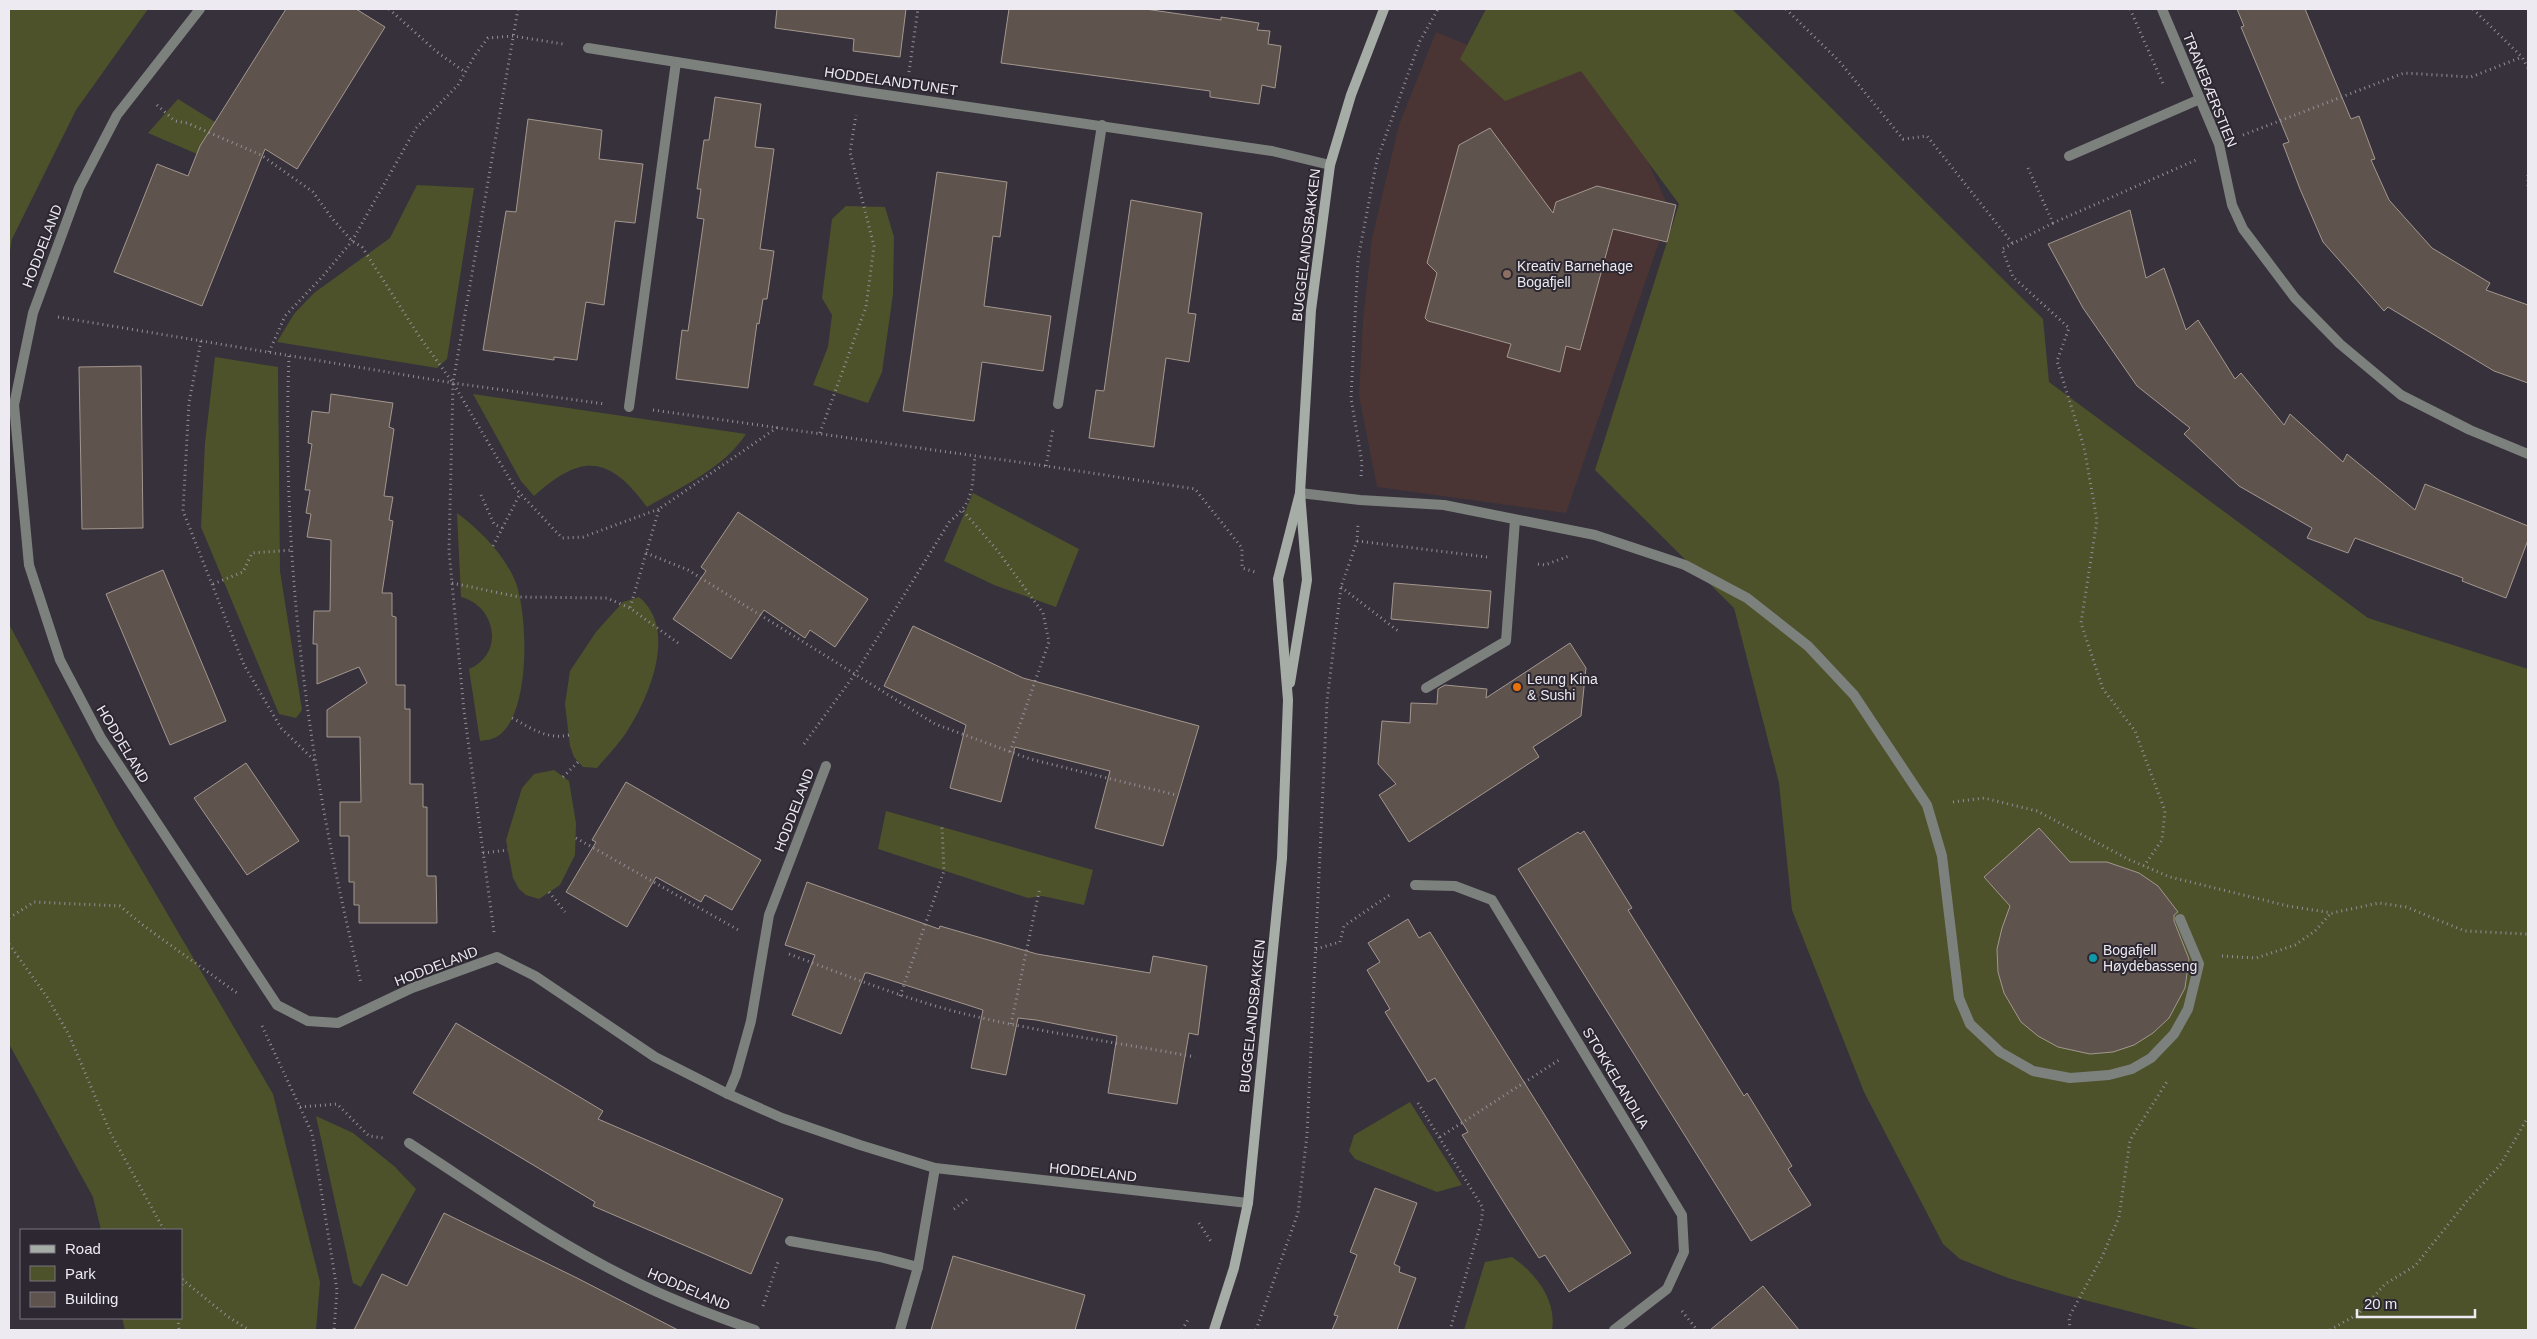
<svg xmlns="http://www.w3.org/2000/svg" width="2537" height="1339" viewBox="0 0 2537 1339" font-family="Helvetica,sans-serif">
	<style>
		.education { fill: #4a3534 }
		.green { fill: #4d522b }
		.building { fill: #5f544d; stroke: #a3978f }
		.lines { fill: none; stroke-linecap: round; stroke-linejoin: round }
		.path { stroke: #938f98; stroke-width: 3; stroke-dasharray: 1 4; stroke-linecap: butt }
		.lane { stroke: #7d817d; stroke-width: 10 }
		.street { stroke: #7d817d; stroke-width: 10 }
		.secondary { stroke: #a6ada6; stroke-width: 10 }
		.education-dot { fill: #8d6e63; stroke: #2c2731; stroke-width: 2 }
		.food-dot { fill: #e8710a; stroke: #2c2731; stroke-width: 2 }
		.culture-dot { fill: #0f9aa8; stroke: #2c2731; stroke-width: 2 }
		.labels { text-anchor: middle; stroke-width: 4; stroke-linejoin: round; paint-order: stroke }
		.street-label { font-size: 14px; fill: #edeaf1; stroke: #2c2731 }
		.poi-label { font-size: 14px; fill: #edeaf1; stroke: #2c2731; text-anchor: start }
	</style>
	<rect width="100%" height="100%" fill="#36313b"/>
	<!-- education -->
	<path class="education" d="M 1436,32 L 1489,54 L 1604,66 L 1670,210 L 1566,513 L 1377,487 L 1359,396 L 1363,320 L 1372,238 L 1399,125 Z"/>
	<!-- green -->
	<g class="green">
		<path d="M 9,9 L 148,9 L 76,110 L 12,239 L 9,257 Z"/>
		<path d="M 1486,9 L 1732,9 L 2043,319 L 2049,382 L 2368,618 L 2528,669 L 2528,1330 L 2202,1330 L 2065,1295 L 2008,1278 L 1960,1259 L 1943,1244 L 1864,1092 L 1792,910 L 1779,783 L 1734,608 L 1595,470 L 1679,204 L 1581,71 L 1505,101 L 1460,59 Z"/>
		<path d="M 178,99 L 228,130 L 204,157 L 148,133 Z"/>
		<path d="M 417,185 L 474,188 L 447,359 L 437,368 L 277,342 L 294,314 L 314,293 L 390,238 Z"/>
		<path d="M 846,206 L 885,207 L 894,237 L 893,294 L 882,372 L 868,403 L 813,385 L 828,347 L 832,315 L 822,298 L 832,219 Z"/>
		<path d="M 215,357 L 278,367 L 280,571 L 302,710 L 296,718 L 279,714 L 201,527 L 205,443 Z"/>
		<path d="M 473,394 L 746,434 C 724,468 681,487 647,507 C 608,454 581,454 534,496 L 521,481 Z"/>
		<path d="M 973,493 L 1079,549 L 1056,607 L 994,585 L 944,561 Z"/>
		<path d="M 457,513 C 480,530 505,555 516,583 C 528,617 531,714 498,736 C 493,740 485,740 480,741 L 469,669 C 505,654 496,606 461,597 Z"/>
		<path d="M 639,597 C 677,628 651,693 629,728 C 621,742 608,755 597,768 L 583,767 L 574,757 L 570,746 L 565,704 L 570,671 L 596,632 L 623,602 Z"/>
		<path d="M 9,624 L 116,826 L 273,1094 L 320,1282 L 316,1330 L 125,1330 L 122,1318 L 181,1318 L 181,1230 L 101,1230 L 93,1197 L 9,1044 Z"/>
		<path d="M 554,770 L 569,781 L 576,823 L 575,855 L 560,885 L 539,899 L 526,895 L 519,889 L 513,878 L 506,840 L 522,788 L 534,774 Z"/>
		<path d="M 886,811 L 1093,870 L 1084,905 L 1042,896 L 1028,898 L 878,849 Z"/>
		<path d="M 1410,1102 L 1462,1185 L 1437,1192 L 1355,1159 L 1349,1151 L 1354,1135 Z"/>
		<path d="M 316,1116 L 353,1133 L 394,1166 L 416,1189 L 361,1287 L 353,1283 Z"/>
		<path d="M 1512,1257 C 1536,1273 1557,1301 1552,1330 L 1464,1330 L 1485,1262 Z"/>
	</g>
	<!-- building -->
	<g class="building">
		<path d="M 286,9 L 356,9 L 385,27 L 297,169 L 265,149 L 202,306 L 114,272 L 157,164 L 188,176 L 200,146 Z"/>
		<path d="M 777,9 L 906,9 L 900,57 L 853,51 L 854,39 L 775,28 Z"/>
		<path d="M 1009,9 L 1145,9 L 1221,20 L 1221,17 L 1259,23 L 1257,30 L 1270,31 L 1268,44 L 1281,46 L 1275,88 L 1262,85 L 1259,104 L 1210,97 L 1210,91 L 1001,63 Z"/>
		<path d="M 2237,9 L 2305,9 L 2351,119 L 2359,116 L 2375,159 L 2371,160 L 2389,200 L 2432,248 L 2490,283 L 2486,290 L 2528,305 L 2528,383 L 2494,371 L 2388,307 L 2384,311 L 2323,242 L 2300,189 L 2283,144 L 2289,142 L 2241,27 L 2244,26 Z"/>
		<path d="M 715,97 L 761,104 L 755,147 L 774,149 L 760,249 L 774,251 L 767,299 L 763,299 L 759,324 L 757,323 L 748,388 L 676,379 L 682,330 L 688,331 L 704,219 L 697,218 L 701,189 L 697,189 L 704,140 L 709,140 Z"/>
		<path d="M 528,119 L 602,130 L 599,159 L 643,164 L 635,223 L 615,221 L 604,305 L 586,302 L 577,360 L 554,357 L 554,360 L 483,350 L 506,211 L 516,212 Z"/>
		<path d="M 1490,128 L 1553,213 L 1556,202 L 1597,186 L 1676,205 L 1667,242 L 1613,229 L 1580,350 L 1566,346 L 1560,372 L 1507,357 L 1511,344 L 1428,321 L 1425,318 L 1437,273 L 1427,263 L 1459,145 Z"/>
		<path d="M 937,172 L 1007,182 L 1000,237 L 993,236 L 984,306 L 1051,316 L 1043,371 L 982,362 L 974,421 L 903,411 Z"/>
		<path d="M 1131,200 L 1202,213 L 1188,313 L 1196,314 L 1189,362 L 1166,358 L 1154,447 L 1089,438 L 1096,390 L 1104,391 Z"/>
		<path d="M 2130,210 L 2146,278 L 2164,268 L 2186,330 L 2198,320 L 2235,379 L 2241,373 L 2284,425 L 2290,414 L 2343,462 L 2347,454 L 2415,510 L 2425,484 L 2528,526 L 2528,540 L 2506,598 L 2462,581 L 2463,578 L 2355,538 L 2348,553 L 2307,538 L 2312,528 L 2239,486 L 2184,434 L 2190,428 L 2137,386 L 2083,308 L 2048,244 Z"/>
		<path d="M 141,366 L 143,528 L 82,529 L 79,367 Z"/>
		<path d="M 331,394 L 393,403 L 389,427 L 394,429 L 384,496 L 393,497 L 389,520 L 393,521 L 382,593 L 392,593 L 392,616 L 396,617 L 396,685 L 405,685 L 405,709 L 410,709 L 410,784 L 423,784 L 423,807 L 427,807 L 427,876 L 436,876 L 437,923 L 359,923 L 359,905 L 354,905 L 354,882 L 349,882 L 349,836 L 340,836 L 340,802 L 361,802 L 360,737 L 327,737 L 327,710 L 367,683 L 359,667 L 317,684 L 317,644 L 313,644 L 314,611 L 330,611 L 331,540 L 307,537 L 311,514 L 306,513 L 310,490 L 305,490 L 312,444 L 308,443 L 312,411 L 329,413 Z"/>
		<path d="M 738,512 L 868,599 L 835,647 L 810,630 L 805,638 L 764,610 L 731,659 L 673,619 L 706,571 L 701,567 Z"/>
		<path d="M 163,570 L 226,721 L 170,745 L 106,594 Z"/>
		<path d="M 1394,583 L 1491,591 L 1488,628 L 1391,619 Z"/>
		<path d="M 913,626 L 1023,678 L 1199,726 L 1163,846 L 1095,828 L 1110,771 L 1106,770 L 1015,747 L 1001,802 L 950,788 L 966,725 L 884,686 Z"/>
		<path d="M 1570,643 L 1586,668 L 1581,716 L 1533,747 L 1539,757 L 1409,842 L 1379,795 L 1396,784 L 1378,764 L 1382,721 L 1410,723 L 1411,703 L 1437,704 L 1438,689 L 1445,685 L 1487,689 L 1486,698 Z"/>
		<path d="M 246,763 L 299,841 L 247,875 L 194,798 Z"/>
		<path d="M 626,782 L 761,860 L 732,910 L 705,895 L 701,902 L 656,877 L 627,927 L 566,892 L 596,842 L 592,840 Z"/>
		<path d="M 2039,828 L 2070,862 L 2107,862 L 2139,873 L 2158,886 L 2178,912 L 2174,915 L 2174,921 L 2189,959 L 2185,988 L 2169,1018 L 2153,1033 L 2134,1045 L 2113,1052 L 2090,1054 L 2058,1047 L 2038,1036 L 2021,1022 L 2004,993 L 1998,972 L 1997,949 L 2002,928 L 2010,906 L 1984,877 Z"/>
		<path d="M 1584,831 L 1632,908 L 1628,910 L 1744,1096 L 1747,1093 L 1792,1166 L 1788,1169 L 1811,1205 L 1751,1241 L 1518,869 L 1578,832 L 1580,834 Z"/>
		<path d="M 807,882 L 939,929 L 940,926 L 1037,954 L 1150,973 L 1153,956 L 1207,966 L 1198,1035 L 1189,1033 L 1177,1104 L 1108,1093 L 1117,1036 L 1036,1020 L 1018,1018 L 1006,1075 L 971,1068 L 983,1010 L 868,973 L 865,973 L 841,1034 L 792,1015 L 815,955 L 785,945 Z"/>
		<path d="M 1408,919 L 1419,938 L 1430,932 L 1631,1253 L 1569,1292 L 1545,1255 L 1539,1258 L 1506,1206 L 1462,1135 L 1468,1132 L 1435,1078 L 1428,1082 L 1385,1012 L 1390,1009 L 1367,970 L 1380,962 L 1368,943 Z"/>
		<path d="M 456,1023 L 603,1111 L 598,1119 L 783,1199 L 751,1274 L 593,1206 L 595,1202 L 413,1093 Z"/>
		<path d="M 1375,1188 L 1417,1203 L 1394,1264 L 1400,1267 L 1399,1272 L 1416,1278 L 1397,1330 L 1332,1330 L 1338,1316 L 1334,1315 L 1357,1255 L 1350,1252 Z"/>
		<path d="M 444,1213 L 577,1278 L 678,1330 L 354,1330 L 382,1274 L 407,1286 Z"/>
		<path d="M 953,1256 L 1085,1295 L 1075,1330 L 931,1330 Z"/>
		<path d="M 1763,1286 L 1799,1330 L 1710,1330 Z"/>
	</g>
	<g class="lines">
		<!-- path -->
		<g class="path">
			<path d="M 389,9 L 437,52 L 465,72"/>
			<path d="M 1786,9 L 1839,61 L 1903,139 L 1927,136 L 2013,244"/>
			<path d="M 2130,9 L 2164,86"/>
			<path d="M 2473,9 L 2522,57 L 2528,68"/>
			<path d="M 909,72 L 918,9"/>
			<path d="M 157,105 L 175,121 L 187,123 L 261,155 L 313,192 L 331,217 L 352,241 L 362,247 L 419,336 L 453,383 L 515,488 L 562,538 L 583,537 L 659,509"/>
			<path d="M 2243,135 L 2404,73 L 2471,77 L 2522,57"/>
			<path d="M 2028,168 L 2053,223 L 2196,160"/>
			<path d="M 2528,175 L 2528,187"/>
			<path d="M 2053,223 L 2002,249 L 2013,277 L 2069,328 L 2057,361 L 2084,447 L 2097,520 L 2081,623 L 2103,689 L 2135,731 L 2165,811 L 2162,840 L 2144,866"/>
			<path d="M 58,317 L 453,383 L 605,404"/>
			<path d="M 201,341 L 189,402 L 183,511 L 244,665 L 281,728 L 316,762"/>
			<path d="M 269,352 L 285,316 L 323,276 L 352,241 L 416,128 L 458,85 L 475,55 L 488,38 L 513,36 L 563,44"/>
			<path d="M 289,356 C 281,567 310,778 361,983"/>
			<path d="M 653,410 L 1046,466 L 1195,489 L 1242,548 L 1242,568 L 1255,572"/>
			<path d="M 820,433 L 866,307 L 874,246 L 850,152 L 856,115"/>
			<path d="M 1046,466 L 1053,429"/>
			<path d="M 1361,476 L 1362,463 L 1351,398 L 1358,259 L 1377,160 L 1420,41 L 1438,9"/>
			<path d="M 481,495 L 494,524 L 502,528"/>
			<path d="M 963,511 L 997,550 L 1043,613 L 1049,642 L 1010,752"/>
			<path d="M 1357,541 L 1487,557"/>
			<path d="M 493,546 L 520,494"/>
			<path d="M 646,553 L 688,570 L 935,724 L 1030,759 L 1176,795"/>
			<path d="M 1538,564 L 1545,565 L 1569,556"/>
			<path d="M 452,583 L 519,597 L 607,598 L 630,608"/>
			<path d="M 213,584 L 243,572 L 252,553 L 292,550"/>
			<path d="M 1341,587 L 1398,631"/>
			<path d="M 678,643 L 630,608 L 659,509 L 778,427"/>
			<path d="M 512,718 C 531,728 547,740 569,735"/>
			<path d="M 804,744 L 855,674 L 950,521 C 975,502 972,485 975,456"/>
			<path d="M 563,777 L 578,762"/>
			<path d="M 1953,802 L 1984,798 L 2037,811 L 2130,860 L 2170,877 L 2288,906 L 2332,913 L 2379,903 L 2406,907 L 2465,931 L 2528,934"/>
			<path d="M 576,838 L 740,931"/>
			<path d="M 483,853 L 508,850"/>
			<path d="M 549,892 L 565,912"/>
			<path d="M 9,918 L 34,902 L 120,906 L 144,926 L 237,993"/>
			<path d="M 494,932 L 464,711 L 449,551 L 453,383 L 518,9"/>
			<path d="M 9,944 L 47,997 L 69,1035 L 111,1134 L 164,1230"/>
			<path d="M 1316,949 L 1340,942 L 1344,926 L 1391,894"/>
			<path d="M 789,954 C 845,975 900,997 957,1012 C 1036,1032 1116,1042 1195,1057"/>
			<path d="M 2222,956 L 2256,958 L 2295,945 L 2315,931 L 2331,913"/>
			<path d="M 900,996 L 944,871 L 942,827"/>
			<path d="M 1011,1024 L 1040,887"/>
			<path d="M 262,1026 L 312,1133 L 337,1290 L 334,1330"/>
			<path d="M 1418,1103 L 1483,1208 L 1481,1223 L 1450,1330"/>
			<path d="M 300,1107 L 337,1104 L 369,1136 L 384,1138"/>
			<path d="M 1440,1137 L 1559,1060"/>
			<path d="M 954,1209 L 969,1198"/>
			<path d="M 1199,1223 L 1212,1243"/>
			<path d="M 181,1274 L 183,1280 L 227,1316 L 249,1330"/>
			<path d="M 181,1290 L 183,1280"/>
			<path d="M 763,1306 L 778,1262"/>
			<path d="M 1682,1311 L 1697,1330"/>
			<path d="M 178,1318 L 179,1330"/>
			<path d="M 1182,1330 L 1189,1318"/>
			<path d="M 1256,1330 L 1298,1213 L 1307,1135 L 1327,701 L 1341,587 L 1357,541 L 1358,524"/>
			<path d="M 2070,1330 L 2069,1317 L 2102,1257 L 2119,1217 L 2130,1140 L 2168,1080"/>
			<path d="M 2330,1330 L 2358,1314 L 2385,1284 L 2415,1266 L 2467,1201 L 2501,1164 L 2528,1117"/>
		</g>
		<!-- lane -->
		<g class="lane">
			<path d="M 2069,156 L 2200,99"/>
			<path d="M 1300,493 L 1360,500 L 1444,505 L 1595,535 L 1685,565 L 1747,598 L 1808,646 L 1854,695 L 1927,805 L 1942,856 L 1959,998 L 1970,1024 L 2000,1052 L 2033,1071 L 2070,1078 L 2109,1075 L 2132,1069 L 2151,1058 L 2174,1034 L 2188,1009 L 2199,964 L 2180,919"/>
			<path d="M 1426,688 L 1506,641 L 1515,520"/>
			<path d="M 790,1241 L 880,1257 L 918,1267"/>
		</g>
		<!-- street -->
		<g class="street">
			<path d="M 200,9 L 117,115 L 79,188 L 33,313 L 14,405 L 29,565 L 60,660 L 101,738 L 277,1005 L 308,1021 L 338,1023 L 412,988 L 497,957 L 535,976 L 655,1057 L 728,1094 L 782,1118 L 860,1145 L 935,1168 L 1248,1203"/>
			<path d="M 2162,9 L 2219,144 L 2232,205 L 2243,229 L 2295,298 L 2340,344 L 2401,395 L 2470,430 L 2528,454"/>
			<path d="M 588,48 L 859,91 L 1272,151 L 1330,165"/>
			<path d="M 1058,404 L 1102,125"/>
			<path d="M 629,407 L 676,62"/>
			<path d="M 1415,885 L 1455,886 L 1492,900 L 1682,1215 L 1684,1252 L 1667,1289 L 1614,1330"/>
			<path d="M 728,1094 L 736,1075 L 751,1021 L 769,915 L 826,766"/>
			<path d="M 409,1143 C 480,1189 550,1239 626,1277 C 667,1298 711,1315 755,1330"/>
			<path d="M 900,1330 L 918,1267 L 935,1168"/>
		</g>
		<!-- secondary -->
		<g class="secondary">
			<path d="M 1290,683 L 1307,580 L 1300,493 L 1311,310 L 1330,165 L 1351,95 L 1384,9"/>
			<path d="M 1214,1330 L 1234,1268 L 1248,1203 L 1282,858 L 1288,700 L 1278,579 L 1300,493"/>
		</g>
	</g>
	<!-- markers -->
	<circle class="education-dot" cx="1507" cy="274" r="5"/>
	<circle class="food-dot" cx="1517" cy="687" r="5"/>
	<circle class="culture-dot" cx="2093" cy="958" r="5"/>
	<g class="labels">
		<!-- street labels -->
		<g class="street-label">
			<text transform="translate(891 81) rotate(8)" y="5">HODDELANDTUNET</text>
			<text transform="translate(2210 90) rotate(68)" y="5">TRANEBÆRSTIEN</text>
			<text transform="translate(1306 245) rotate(-83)" y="5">BUGGELANDSBAKKEN</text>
			<text transform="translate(42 246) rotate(-69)" y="5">HODDELAND</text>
			<text transform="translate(123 744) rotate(59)" y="5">HODDELAND</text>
			<text transform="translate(794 810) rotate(-69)" y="5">HODDELAND</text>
			<text transform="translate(436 966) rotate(-21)" y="5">HODDELAND</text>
			<text transform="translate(1252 1016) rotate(-84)" y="5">BUGGELANDSBAKKEN</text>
			<text transform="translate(1616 1078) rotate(59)" y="5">STOKKELANDLIA</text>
			<text transform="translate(1093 1172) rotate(6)" y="5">HODDELAND</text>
			<text transform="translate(689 1289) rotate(23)" y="5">HODDELAND</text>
		</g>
		<!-- poi labels -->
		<g class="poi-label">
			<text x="1517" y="271">Kreativ Barnehage<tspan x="1517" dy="16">Bogafjell</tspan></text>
			<text x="1527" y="684">Leung Kina<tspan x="1527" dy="16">&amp; Sushi</tspan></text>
			<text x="2103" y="955">Bogafjell<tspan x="2103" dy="16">Høydebasseng</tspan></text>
		</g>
	</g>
	<!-- border -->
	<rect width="2537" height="1339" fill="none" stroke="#edeaf1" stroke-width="20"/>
	<!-- legend -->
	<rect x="20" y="1229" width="162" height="90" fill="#2c2731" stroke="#79757e"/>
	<rect x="30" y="1245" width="25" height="8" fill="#a6ada6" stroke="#79757e"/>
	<text x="65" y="1254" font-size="15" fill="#edeaf1">Road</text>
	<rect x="30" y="1266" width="25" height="15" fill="#4d522b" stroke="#79757e"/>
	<text x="65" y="1279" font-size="15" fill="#edeaf1">Park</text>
	<rect x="30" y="1292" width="25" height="15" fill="#5f544d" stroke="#79757e"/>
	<text x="65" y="1304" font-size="15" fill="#edeaf1">Building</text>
	<!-- scale -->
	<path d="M2357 1309v8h118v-8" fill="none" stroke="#edeaf1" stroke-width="2.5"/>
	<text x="2364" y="1309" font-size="15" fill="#edeaf1" stroke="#2c2731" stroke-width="4" paint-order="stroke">20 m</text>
</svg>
